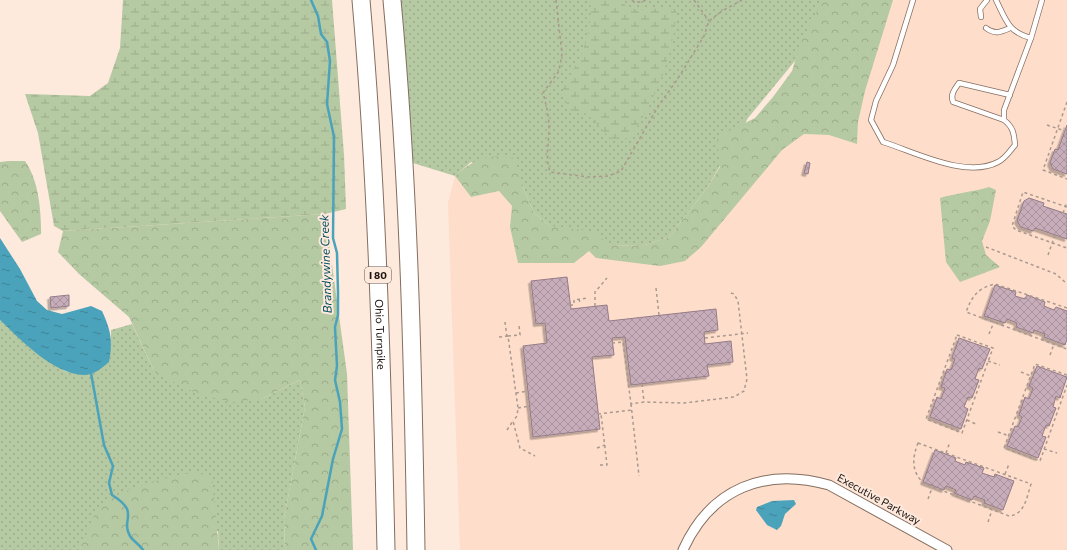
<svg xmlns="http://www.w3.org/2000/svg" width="1067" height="550" viewBox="0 0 1067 550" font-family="Commissioner,sans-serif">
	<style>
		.built { fill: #feddca }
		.grass { fill: url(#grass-dots) }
		.forest { fill: url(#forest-crowns) }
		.wetland { fill: url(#wetland-marsh) }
		.water { fill: url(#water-ripples) }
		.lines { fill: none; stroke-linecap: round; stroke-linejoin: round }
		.stream { stroke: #4ba3bb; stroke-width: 2.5 }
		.building { fill: url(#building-cross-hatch); stroke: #947c88; filter: url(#shadow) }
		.service-casing { stroke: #846e60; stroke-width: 6 }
		.minor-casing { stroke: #846e60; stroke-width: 11 }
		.motorway-casing { stroke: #846e60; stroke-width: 19 }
		.path { stroke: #a9998f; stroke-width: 1.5; stroke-dasharray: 3 3; stroke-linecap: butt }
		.service { stroke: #fff; stroke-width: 4.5 }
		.minor { stroke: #fff; stroke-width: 9 }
		.motorway { stroke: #fff; stroke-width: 17 }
		.labels { text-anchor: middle; stroke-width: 4; stroke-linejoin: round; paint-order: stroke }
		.shield { fill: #fee9dd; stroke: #60534c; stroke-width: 1 }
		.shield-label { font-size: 10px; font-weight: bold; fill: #1c130e }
		.street-label { font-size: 11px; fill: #1c130e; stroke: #fee9dd }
		.water-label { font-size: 12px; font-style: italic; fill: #004f60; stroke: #fee9dd }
	</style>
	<defs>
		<pattern id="grass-dots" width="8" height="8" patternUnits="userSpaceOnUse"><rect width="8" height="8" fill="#b5c9a2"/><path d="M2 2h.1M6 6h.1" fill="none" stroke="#9bac8a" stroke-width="1.8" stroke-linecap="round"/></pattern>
		<pattern id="forest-crowns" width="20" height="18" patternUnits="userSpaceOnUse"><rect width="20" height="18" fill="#b5c9a2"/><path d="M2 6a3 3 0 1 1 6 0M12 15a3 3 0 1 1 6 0" fill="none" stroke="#9bac8a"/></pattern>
		<pattern id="wetland-marsh" width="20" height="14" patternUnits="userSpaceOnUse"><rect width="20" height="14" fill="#b5c9a2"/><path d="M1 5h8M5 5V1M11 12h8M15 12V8" fill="none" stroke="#9bac8a"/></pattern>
		<pattern id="water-ripples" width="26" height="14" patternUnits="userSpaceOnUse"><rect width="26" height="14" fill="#4ba3bb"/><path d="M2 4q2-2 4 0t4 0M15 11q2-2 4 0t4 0" fill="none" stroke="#3e8496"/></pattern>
		<pattern id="building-cross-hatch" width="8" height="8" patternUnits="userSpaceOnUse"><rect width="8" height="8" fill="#c7acb9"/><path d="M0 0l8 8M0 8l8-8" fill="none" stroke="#aa939e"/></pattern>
		<filter id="shadow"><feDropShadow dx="-2.5" dy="2.5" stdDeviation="0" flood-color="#0004"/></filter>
	</defs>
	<rect width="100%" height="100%" fill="#fee9dd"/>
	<!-- built -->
	<path class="built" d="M 893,0 L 1067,0 L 1067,550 L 460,550 L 448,203 L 455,176 L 471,197 L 499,191 L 512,207 L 510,227 L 518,263 L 574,263 L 589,251 L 723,218 L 782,150 L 804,134 L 829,135 L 857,144 L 858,122 L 865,91 Z"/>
	<!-- grass -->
	<g class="grass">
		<path d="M 398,0 L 845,0 L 748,118 L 707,188 L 669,237 L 642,246 L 611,245 L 550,226 L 534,213 L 523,187 L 471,162 L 455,176 L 413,163 Z"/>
		<path d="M 0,320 C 21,340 41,358 67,372 L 111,347 L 111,330 L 132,324 L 155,373 L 261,399 L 300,380 L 305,407 L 284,519 L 285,550 L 219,550 L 218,531 L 95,515 L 85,541 L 79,550 L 0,550 Z"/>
	</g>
	<!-- forest -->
	<g class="forest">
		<path d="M 825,0 L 893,0 L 865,91 L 858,122 L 857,144 L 829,135 L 804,134 L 782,150 L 701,247 L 685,261 L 660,266 L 596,258 L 589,251 L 574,263 L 518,263 L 510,227 L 512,206 L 499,191 L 471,197 L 455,176 C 476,158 486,154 514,158 L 523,187 L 534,213 L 550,226 L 591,231 L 611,245 L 642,246 L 669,237 L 707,188 L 720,167 L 717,137 L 755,118 L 773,97 L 792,71 L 801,42 L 819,7 Z"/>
		<path d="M 9,161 L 25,161 C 39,181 41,211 41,234 L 22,242 L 0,211 L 0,162 Z"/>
		<path d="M 989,187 L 996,190 L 990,221 L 982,241 L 986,255 L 1000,267 L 960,282 L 946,262 L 940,198 C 956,193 973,192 989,187 Z"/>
		<path d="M 325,214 L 347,374 L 353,550 L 285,550 L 284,519 L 305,407 L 300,380 L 261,399 L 232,402 L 198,394 L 155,373 L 129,317 L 79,274 L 58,252 L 63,231 Z"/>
		<path d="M 196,472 L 212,478 L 219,550 L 79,550 C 87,539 88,525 95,514 C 111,489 168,477 196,472 Z"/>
	</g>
	<!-- wetland -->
	<g class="wetland">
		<path d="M 123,0 L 332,0 L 344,155 L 346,209 L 325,214 L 63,231 L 54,226 L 38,133 L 25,94 L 90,96 L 108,83 L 120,48 Z"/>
		<path d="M 590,0 L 621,0 L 629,10 L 670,8 L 676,11 C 675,54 654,103 630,138 L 611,139 L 589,116 L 568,111 L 563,88 C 580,59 594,35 590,0 Z"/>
	</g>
	<!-- water -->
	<g class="water">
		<path d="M 0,238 L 20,269 L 37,301 L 47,310 L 62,314 L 91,306 L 102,311 C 111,331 113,340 109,362 C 102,368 94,375 84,375 C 53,374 21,340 0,320 Z"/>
		<path d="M 794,500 L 796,504 L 785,514 L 781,526 L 777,530 L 767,525 L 756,510 L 757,507 L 772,501 Z"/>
	</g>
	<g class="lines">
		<!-- stream -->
		<g class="stream">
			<path d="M 311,0 L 318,16 L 321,34 L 327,42 L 330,61 L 327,104 L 334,137 L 333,238 L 337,253 L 338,292 L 338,315 L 335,327 L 337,366 L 335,380 L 340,402 L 342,429 L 333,459 L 322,516 L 311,539 L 316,550"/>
			<path d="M 91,373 L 104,445 L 113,466 L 109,483 L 112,495 C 141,513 120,519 130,536 C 133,541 139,544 143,550"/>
		</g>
	</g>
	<!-- building -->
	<g class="building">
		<path d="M 1067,125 L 1067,174 L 1053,169 L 1050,163 L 1055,149 L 1058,150 Z"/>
		<path d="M 807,162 L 810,163 L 808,174 L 804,173 Z"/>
		<path d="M 1029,198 L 1044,203 L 1043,206 L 1067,214 L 1067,239 L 1035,228 L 1033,231 L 1021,227 L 1017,221 L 1024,201 Z"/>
		<path d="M 567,277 L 571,309 L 607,305 L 609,321 L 716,309 L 718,330 L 704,332 L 705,344 L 731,341 L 733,362 L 707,365 L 709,376 L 631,385 L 625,337 L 612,338 L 614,355 L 592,357 L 600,429 L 533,437 L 523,346 L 547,343 L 545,323 L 536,324 L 531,281 Z"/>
		<path d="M 995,285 L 1016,292 L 1015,296 L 1025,299 L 1027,295 L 1045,302 L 1044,306 L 1054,310 L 1056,307 L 1067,311 L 1067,339 L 1065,345 L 1044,337 L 1045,334 L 1034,330 L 1033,333 L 1016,327 L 1017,323 L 1007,319 L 1005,323 L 984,316 Z"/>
		<path d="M 69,295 L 69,306 L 51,308 L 50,297 Z"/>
		<path d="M 959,338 L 990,349 L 982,369 L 979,368 L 975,379 L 979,380 L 972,398 L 968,397 L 964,407 L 968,409 L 961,429 L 930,417 L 937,397 L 941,399 L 945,388 L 941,387 L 947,369 L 951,370 L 955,359 L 952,358 Z"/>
		<path d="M 1037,366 L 1067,377 L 1060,398 L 1056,396 L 1053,407 L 1056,408 L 1049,426 L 1046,425 L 1042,436 L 1046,437 L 1038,458 L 1007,446 L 1015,426 L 1018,427 L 1022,417 L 1019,415 L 1025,397 L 1029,399 L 1033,388 L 1029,386 Z"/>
		<path d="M 935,450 L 956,458 L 955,461 L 965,465 L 966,462 L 984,468 L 982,473 L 994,477 L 995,474 L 1014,481 L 1003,510 L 984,503 L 985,500 L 974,496 L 972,500 L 954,493 L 956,490 L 946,486 L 944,490 L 923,482 Z"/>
	</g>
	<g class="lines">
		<defs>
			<g id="service">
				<path d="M 913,0 L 893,65 L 876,101 L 871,120 L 883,142 C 915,152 966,179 998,162 C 1005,159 1010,151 1015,145 C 1014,133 1013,127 1004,120 L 1004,110 L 1031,38"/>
				<path d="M 996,0 C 1006,20 1008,32 1031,38 L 1042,0"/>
				<path d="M 981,17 L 980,9 L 987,0"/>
				<path d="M 986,28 C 995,35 1001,32 1010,28"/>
				<path d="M 1004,120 L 953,102 C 950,94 955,89 959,83 L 1010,95"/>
			</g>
			<path id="minor" d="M 683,550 C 711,488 765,467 829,485 L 947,550"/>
			<g id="motorway">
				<path id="s1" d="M 361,0 C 377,183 382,366 386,550"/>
				<path d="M 392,0 C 409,183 413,367 416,550"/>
			</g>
		</defs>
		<!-- service casing -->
		<use href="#service" class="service-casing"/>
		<!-- minor casing -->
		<use href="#minor" class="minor-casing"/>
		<!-- motorway casing -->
		<use href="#motorway" class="motorway-casing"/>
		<!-- path -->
		<g class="path">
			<path d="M 556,0 L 562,54 L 559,71 L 543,93 C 546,104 549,116 549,128 C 549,143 545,156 550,172 L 588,177 L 608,176 L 621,171 L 659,105 L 677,80 L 704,36 L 709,21 L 722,11 L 742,0"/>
			<path d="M 632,0 L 634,2 L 642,2 L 646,0"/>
			<path d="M 694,0 L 709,21"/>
			<path d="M 1067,102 L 1043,170 L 1067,179"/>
			<path d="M 1047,125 L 1065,131"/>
			<path d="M 1067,207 L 1023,192 L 1012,226 L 1016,230 L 1067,248"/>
			<path d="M 1063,213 L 1067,202"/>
			<path d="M 986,247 L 1056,274 L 1067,284"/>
			<path d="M 1048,255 L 1055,235"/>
			<path d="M 656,288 L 659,315"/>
			<path d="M 579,299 L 580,303"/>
			<path d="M 570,305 L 574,305 L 574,300 L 588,298"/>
			<path d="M 595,306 L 595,292 L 607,278"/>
			<path d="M 1067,308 L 995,284 C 978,288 972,296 966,312 L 1067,349"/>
			<path d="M 505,322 L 507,337"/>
			<path d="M 989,334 L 994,322"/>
			<path d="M 957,335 L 993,348 L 962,433 L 926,419 Z"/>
			<path d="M 508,336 L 520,335 L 519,325"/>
			<path d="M 499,337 L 508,336 L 518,408 L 517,416 L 513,421"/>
			<path d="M 705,338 L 748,333"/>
			<path d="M 612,343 L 623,342 L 631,404 L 644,402 L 684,403 L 734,397 L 744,391 L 747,379 L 738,301 L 734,294 L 728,292"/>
			<path d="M 1050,355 L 1054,344"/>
			<path d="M 988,361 L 1000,365"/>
			<path d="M 1021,372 L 1031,376"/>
			<path d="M 1067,375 L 1035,364 L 1004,448 L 1040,461 L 1067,385"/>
			<path d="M 642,384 L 644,402"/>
			<path d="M 516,393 L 528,391"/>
			<path d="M 631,404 L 639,476"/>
			<path d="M 518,408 L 530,406"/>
			<path d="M 598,414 L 632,410"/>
			<path d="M 967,420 L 978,425"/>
			<path d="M 507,430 L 513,421 L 520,448 L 535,456"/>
			<path d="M 998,432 L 1009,436"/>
			<path d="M 918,443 L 1031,484 C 1027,496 1025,515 1009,516 L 925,484 C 911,473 912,458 918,443 Z"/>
			<path d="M 597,448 L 605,445"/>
			<path d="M 1044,449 L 1057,453"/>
			<path d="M 946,453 L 950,442"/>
			<path d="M 600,465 L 607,465 L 601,414"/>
			<path d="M 1005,474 L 1009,464"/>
			<path d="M 928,499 L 932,488"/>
			<path d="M 988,522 L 992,510"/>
		</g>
		<!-- service -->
		<use href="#service" class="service"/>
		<!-- minor -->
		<use href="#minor" class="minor"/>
		<!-- motorway -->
		<use href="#motorway" class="motorway"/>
	</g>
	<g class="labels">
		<!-- shield labels -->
		<rect class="shield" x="365" y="267" width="26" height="16" rx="3"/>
		<g class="shield-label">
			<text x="378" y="279">I 80</text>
		</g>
		<!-- street labels -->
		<g class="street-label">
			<text dy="4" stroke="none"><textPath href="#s1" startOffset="335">Ohio Turnpike</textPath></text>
			<text transform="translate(879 499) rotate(29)" y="4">Executive Parkway</text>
		</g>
		<!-- water labels -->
		<g class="water-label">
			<text transform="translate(326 264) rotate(-92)" y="4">Brandywine Creek</text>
		</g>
	</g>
</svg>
